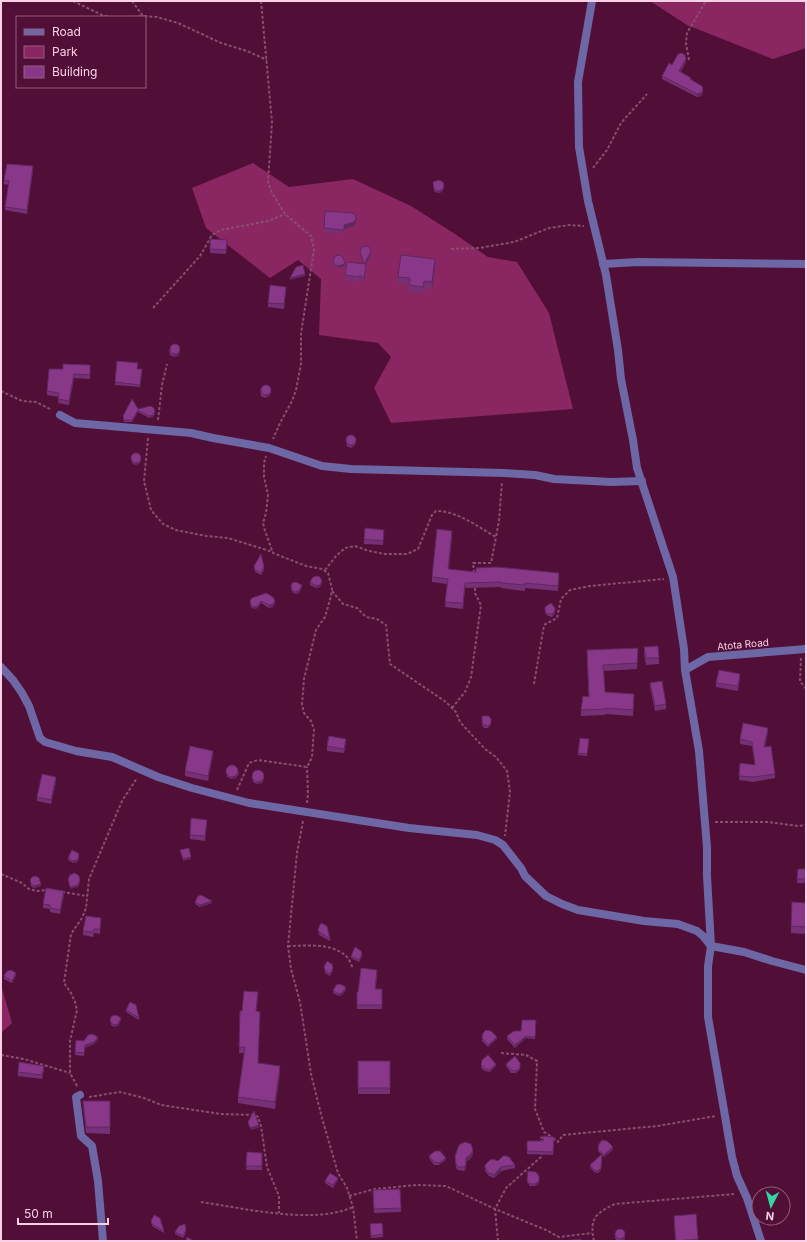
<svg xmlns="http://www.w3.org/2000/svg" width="807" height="1242" viewBox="0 0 807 1242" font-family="Inter,sans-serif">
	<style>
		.green { fill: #8a2762 }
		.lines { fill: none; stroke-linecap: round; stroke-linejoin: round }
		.path { stroke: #884e70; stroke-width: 2; stroke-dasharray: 3 2; stroke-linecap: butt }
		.minor { stroke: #6e67a5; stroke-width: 8 }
		.wall { fill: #763076 }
		.shaded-wall { fill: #602760 }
		.building { fill: #893889; stroke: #602760 }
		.labels { text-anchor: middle; stroke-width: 3; stroke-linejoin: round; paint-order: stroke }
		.street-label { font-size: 10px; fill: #fad0e4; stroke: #510e37 }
	</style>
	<rect width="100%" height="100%" fill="#510e37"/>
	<!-- green -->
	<g class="green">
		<path d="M 650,1 L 806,1 L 806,48 L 773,59 L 687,25 Z"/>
		<path d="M 253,163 L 289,187 L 353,179 L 411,206 L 455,234 L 488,257 L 517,262 L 549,313 L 573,409 L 391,423 L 374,388 L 391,357 L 378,343 L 319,335 L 321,279 L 298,260 L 270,278 L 206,228 L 192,188 Z"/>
		<path d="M 1,985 L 12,1023 L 1,1033 Z"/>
	</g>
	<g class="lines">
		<!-- path -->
		<g class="path">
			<path d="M 73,1 L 102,15 L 110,17"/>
			<path d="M 132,1 L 143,16 L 157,17 L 178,23 L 221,43 L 247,51 L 267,60"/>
			<path d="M 261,1 L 272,122 L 268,182 L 272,193 L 285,214 L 311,236 L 314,249 L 301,334 L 301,364 L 296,390 L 292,401 L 280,423 L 273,439"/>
			<path d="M 133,17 L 143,16"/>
			<path d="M 689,60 L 686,43 L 687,33 L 706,1"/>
			<path d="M 593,168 L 607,150 L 621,123 L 647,94"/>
			<path d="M 451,249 L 479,248 L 514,242 L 549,228 L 570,225 L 584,226"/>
			<path d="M 153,308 L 200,256 L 212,235 L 221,230 L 268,221 L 285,214"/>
			<path d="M 1,391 L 22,401 L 36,402 L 52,410"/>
			<path d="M 158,420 L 162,385 L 167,364"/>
			<path d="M 148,438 L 144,481 L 151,510 L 163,524 L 176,530 L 206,536 L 228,538 L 273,552"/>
			<path d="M 325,570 L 336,556 L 345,548 L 355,546 L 369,551 L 385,554 L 407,554 L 418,549 L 432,515 L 436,511 C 458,511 478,527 496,537 L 499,521 L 502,482"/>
			<path d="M 474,573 L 473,563 L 491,563 L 496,537"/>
			<path d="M 332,591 L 343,604 L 357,608 L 366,617 L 377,619 L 386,625 L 390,664 L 446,702 L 456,712 L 460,722 L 485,749 L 496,757 L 507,771 L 510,792 L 505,836"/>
			<path d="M 801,658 L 800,681 L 806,689"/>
			<path d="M 534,684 L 544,625 L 557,618 L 561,599 L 570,590 L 590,586 L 664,579"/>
			<path d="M 452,708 L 465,692 L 471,677 L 481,605 L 475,593 L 475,586"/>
			<path d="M 237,790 L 249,763 L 258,760 L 307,767 L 312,757 L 314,729 L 311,721 L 304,713 L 302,704 L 304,679 L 316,630 L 325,617 L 331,596 L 332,589 L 328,573 L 322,569 L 306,566 L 273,553 L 265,531 L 263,523 L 266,513 L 268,495 L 264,477 L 264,463 L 266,456"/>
			<path d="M 307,803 L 308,794 L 307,767"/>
			<path d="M 303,821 L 297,853 L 288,946 L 291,969 L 300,1002 L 311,1074 L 322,1118 L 338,1173 L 347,1188 L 353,1207 L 357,1241"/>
			<path d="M 715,822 L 768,822 L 798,826 L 806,825"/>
			<path d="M 1,874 L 22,883 L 29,889 L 37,891 L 46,890"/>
			<path d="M 62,892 L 87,896"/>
			<path d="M 288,946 C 307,946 332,942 347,957 C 350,960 351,965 353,968"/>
			<path d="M 501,1053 L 526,1055 L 537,1061 L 535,1109 L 544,1132 L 552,1137"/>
			<path d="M 1,1055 L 24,1059 L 70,1073"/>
			<path d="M 77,1086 L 70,1073 L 70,1041 L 77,1010 L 75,1002 L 71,993 L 64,983 L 71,934 L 82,918 L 86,908 L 89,879 L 122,801 L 137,778"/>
			<path d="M 89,1097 L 120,1092 L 144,1098 L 161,1105 L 221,1114 L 254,1115 L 258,1117 L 261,1126 L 267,1167 L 279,1196 L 279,1213"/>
			<path d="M 553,1138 L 558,1142 L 563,1135 L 657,1126 L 716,1116"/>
			<path d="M 542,1143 L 541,1138 L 545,1137"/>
			<path d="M 349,1196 L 375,1189 L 417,1185 L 446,1186 L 495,1209 L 546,1230 L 559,1237 L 592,1233"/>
			<path d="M 201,1202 C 243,1208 313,1225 353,1207"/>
			<path d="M 498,1241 L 495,1209 L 506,1188 L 541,1157 L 542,1152"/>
			<path d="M 594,1241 C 589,1218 596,1213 615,1204 L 734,1194"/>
		</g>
		<!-- minor -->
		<g class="minor">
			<path d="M 592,1 L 578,82 L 579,147 L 588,201 L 606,275 L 618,350 L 621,379 L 633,440 L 637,468 L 673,577 L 684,649 L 685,670 L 699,751 L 707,847 L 707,876 L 711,946 L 708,966 L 708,1017 L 732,1157 L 737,1176 L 747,1198 L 761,1241"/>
			<path d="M 603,264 L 638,262 L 806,264"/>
			<path d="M 60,415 L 75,423 L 191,433 L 213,438 L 269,448 L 322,466 L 351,469 L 504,473 L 535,475 L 554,479 L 611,482 L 642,481"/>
			<path d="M 1,667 L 13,680 L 22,693 L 29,706 L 40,738 L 45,742 L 76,751 L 112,757 L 158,777 L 192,788 L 249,803 L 409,828 L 477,835 L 495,840 L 503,845 L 521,868 L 525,876 L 546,896 L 562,904 L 578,910 L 644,921 L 678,924 L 697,931 L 703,936 L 711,946 L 744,952 L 772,961 L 806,970"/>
			<path d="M 685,670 L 708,657 L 806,649"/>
			<path d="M 80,1095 L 76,1097 L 81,1136 L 92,1146 L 98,1181 L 103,1241"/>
		</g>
	</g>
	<!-- wall -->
	<g class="wall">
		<path d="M 686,62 L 681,72 L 691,79 L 703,93 L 701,96 L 697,97 L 662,79 L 662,76 L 672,65 Z"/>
		<path d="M 33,170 L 27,214 L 5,210 L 5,207 L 9,185 L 4,184 L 4,180 Z"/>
		<path d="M 433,182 L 444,188 L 442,192 L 438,193 L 434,191 Z"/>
		<path d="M 356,223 L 354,226 L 344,229 L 344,233 L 324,232 L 324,228 Z"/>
		<path d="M 210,239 L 227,240 L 226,254 L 210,253 Z"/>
		<path d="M 360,251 L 371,254 L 366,264 L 364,283 L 360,279 L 359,281 L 345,280 L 345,275 L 363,264 L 360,253 Z"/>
		<path d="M 333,260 L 345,266 L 338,268 L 334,266 Z"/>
		<path d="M 435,266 L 432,289 L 424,288 L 423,293 L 409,291 L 409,285 L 398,283 L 398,277 Z"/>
		<path d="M 286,291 L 284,309 L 268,307 L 268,303 Z"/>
		<path d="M 169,349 L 180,352 L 178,356 L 174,357 L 170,355 Z"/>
		<path d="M 117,361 L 137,369 L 142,369 L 140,387 L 115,385 Z"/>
		<path d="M 90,365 L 90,379 L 74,378 L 69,405 L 58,403 L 59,397 L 47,395 L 47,391 L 63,369 Z"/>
		<path d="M 260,389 L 271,393 L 269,396 L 265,398 L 261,396 Z"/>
		<path d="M 138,409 L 155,414 L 153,417 L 149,418 L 138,412 L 132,422 L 124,422 L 123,416 Z"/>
		<path d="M 346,440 L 356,443 L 354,446 L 351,448 L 347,446 Z"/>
		<path d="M 131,457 L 141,461 L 139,464 L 135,465 L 132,463 Z"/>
		<path d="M 384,534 L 383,545 L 364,544 L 364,539 Z"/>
		<path d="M 452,536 L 449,569 L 476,572 L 559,579 L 558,591 L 525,588 L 525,591 L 501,588 L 501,587 L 465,588 L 463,609 L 445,607 L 447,584 L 432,582 L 432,577 Z"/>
		<path d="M 254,566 L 264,570 L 261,575 L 255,572 Z"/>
		<path d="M 310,582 L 322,583 L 320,587 L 316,588 L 310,585 Z"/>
		<path d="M 291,586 L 302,587 L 299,593 L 295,594 L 292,592 Z"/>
		<path d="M 252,598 L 275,603 L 273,607 L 269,608 L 261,603 L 258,608 L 254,609 L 251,607 L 250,603 L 250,601 Z"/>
		<path d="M 545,607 L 555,608 L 555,614 L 552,617 L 548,616 L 545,613 Z"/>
		<path d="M 644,647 L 659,658 L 659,664 L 646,665 L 644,654 Z"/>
		<path d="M 638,654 L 637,669 L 604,671 L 605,692 L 634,700 L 633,716 L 605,714 L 605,715 L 581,716 L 581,710 L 589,697 L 587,656 Z"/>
		<path d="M 740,678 L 738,691 L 716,687 L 716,683 Z"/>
		<path d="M 650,683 L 666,704 L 666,709 L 655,711 L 650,687 Z"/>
		<path d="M 482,716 L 491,722 L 491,725 L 488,728 L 484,728 L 482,725 Z"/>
		<path d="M 768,732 L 765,747 L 775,774 L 775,778 L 753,782 L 739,780 L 739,776 L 755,765 L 752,746 L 740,744 L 740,739 Z"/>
		<path d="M 589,741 L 587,756 L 578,755 L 578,753 Z"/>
		<path d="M 346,743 L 344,753 L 327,751 L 327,746 Z"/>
		<path d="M 213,755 L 208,781 L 185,776 L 185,771 Z"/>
		<path d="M 226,770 L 239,774 L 236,778 L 232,779 L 227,777 Z"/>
		<path d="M 252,775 L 264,779 L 262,783 L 257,784 L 253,782 Z"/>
		<path d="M 56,782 L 51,804 L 37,801 L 37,797 Z"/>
		<path d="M 207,824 L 205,841 L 190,839 L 190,835 Z"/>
		<path d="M 68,858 L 79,859 L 77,862 L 73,863 L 68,860 Z"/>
		<path d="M 798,869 L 806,869 L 806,883 L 797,883 Z"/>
		<path d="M 30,880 L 41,886 L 34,888 L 31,886 Z"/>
		<path d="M 64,895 L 60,914 L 50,912 L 50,909 L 43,908 L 43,904 Z"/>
		<path d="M 195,902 L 212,903 L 200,907 L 195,904 Z"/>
		<path d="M 806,903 L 806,934 L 791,933 L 791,926 Z"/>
		<path d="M 101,922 L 100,934 L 94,933 L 93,937 L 83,935 L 83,931 Z"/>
		<path d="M 318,929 L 330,939 L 330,941 L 319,935 Z"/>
		<path d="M 351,956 L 362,956 L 359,962 L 351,958 Z"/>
		<path d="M 324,967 L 333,970 L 330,976 L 325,973 Z"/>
		<path d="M 377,974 L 376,989 L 382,989 L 382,1009 L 357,1009 L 357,992 L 358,992 Z"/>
		<path d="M 16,975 L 12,983 L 4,979 L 4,976 Z"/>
		<path d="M 346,990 L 342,995 L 339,996 L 333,993 L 333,991 Z"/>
		<path d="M 258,998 L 256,1011 L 258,1063 L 280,1073 L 275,1109 L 238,1103 L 238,1097 L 244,1053 L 239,1053 L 242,1011 Z"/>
		<path d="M 126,1010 L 139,1018 L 139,1020 L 126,1012 Z"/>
		<path d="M 110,1019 L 121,1020 L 118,1026 L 114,1027 L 111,1025 Z"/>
		<path d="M 536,1020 L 535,1039 L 526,1038 L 515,1048 L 507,1039 L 507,1036 L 521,1031 Z"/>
		<path d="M 483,1033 L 497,1039 L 488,1047 L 482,1041 Z"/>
		<path d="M 98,1039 L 94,1044 L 85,1048 L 84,1056 L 75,1055 L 76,1040 L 84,1041 Z"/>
		<path d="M 482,1060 L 496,1066 L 490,1072 L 485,1071 L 481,1068 Z"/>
		<rect x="358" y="1061" width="32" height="33"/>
		<path d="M 520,1063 L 520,1070 L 516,1073 L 511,1073 L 506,1066 L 506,1064 Z"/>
		<path d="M 44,1070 L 42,1079 L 18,1076 L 18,1072 Z"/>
		<path d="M 83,1101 L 110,1101 L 110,1134 L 86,1133 L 83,1107 Z"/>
		<path d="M 554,1137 L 553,1155 L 527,1154 L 527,1141 L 543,1141 Z"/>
		<path d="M 599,1144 L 613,1150 L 604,1157 L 602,1155 L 601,1170 L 598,1173 L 594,1172 L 590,1167 L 590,1165 L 602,1155 L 598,1151 Z"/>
		<path d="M 247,1152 L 262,1153 L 262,1170 L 246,1170 Z"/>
		<path d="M 473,1153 L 471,1158 L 466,1162 L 466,1169 L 464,1171 L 458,1170 L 456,1168 L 455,1156 Z"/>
		<path d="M 429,1156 L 446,1160 L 439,1165 L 434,1165 L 429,1158 Z"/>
		<path d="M 498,1161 L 515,1165 L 515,1168 L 501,1171 L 494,1178 L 489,1176 L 485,1171 L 485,1165 Z"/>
		<path d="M 528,1171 L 539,1176 L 539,1183 L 535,1186 L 530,1186 L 527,1182 Z"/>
		<path d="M 338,1180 L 333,1188 L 325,1183 L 325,1181 Z"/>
		<path d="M 400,1189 L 401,1212 L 374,1213 L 373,1190 Z"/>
		<path d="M 696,1214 L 698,1241 L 675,1241 L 674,1216 Z"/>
		<path d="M 151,1221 L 164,1231 L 164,1233 L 152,1226 Z"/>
		<path d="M 382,1223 L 383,1237 L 371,1238 L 370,1224 Z"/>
		<path d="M 175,1232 L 186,1233 L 183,1238 L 175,1234 Z"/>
		<path d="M 615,1232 L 625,1233 L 625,1239 L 622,1241 L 617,1241 L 615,1238 Z"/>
	</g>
	<!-- shaded-wall -->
	<g class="shaded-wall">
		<path d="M 686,59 L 686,62 L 679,75 L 679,71 Z"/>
		<path d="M 703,90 L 703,93 L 701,96 L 697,97 L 697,94 Z"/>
		<path d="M 33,166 L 33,170 L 27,214 L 27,210 Z"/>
		<path d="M 444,186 L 444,188 L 442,192 L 438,193 L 438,191 Z"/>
		<path d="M 356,219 L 356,223 L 354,226 L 344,229 L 344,233 L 344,225 Z"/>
		<path d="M 371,252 L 371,254 L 366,264 L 364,283 L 364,264 Z"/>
		<path d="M 435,259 L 435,266 L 432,289 L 432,282 Z"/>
		<path d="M 345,264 L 345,266 L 338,268 L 338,266 Z"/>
		<path d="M 305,274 L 305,276 L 290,280 L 290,278 Z"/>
		<path d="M 180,350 L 180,352 L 178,356 L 174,357 L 174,355 Z"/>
		<path d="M 74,374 L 74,378 L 69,405 L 69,401 Z"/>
		<path d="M 271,391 L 271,393 L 269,396 L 265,398 L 265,395 Z"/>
		<path d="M 138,410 L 138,412 L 132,422 L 132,420 Z"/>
		<path d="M 155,411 L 155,414 L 153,417 L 149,418 L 149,416 Z"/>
		<path d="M 356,441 L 356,443 L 354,446 L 351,448 L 351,445 Z"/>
		<path d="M 141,459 L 141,461 L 139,464 L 135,465 L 135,463 Z"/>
		<path d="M 452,531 L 452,536 L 448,574 L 448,569 Z"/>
		<path d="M 264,567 L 264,570 L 261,575 L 261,573 Z"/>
		<path d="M 322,581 L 322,583 L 320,587 L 316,588 L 316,586 Z"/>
		<path d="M 302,585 L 302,587 L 299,593 L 295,594 L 295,592 Z"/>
		<path d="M 261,601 L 261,603 L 258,608 L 254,609 L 254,607 Z"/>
		<path d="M 275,601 L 275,603 L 273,607 L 269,608 L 269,605 Z"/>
		<path d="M 555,612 L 555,614 L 552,617 L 552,614 Z"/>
		<path d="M 740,674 L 740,678 L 738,691 L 738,686 Z"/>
		<path d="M 491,723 L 491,725 L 488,728 L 488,726 Z"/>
		<path d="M 768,728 L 768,732 L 764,751 L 764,747 Z"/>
		<path d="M 213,751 L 213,755 L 208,781 L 208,776 Z"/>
		<path d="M 239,771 L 239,774 L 236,778 L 232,779 L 232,777 Z"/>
		<path d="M 56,777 L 56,782 L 51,804 L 51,800 Z"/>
		<path d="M 264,777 L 264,779 L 262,783 L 257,784 L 257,782 Z"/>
		<path d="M 79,856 L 79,859 L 77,862 L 73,863 L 73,861 Z"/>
		<path d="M 191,857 L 191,859 L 183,861 L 183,859 Z"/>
		<path d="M 80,880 L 80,883 L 78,887 L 70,889 L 70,887 Z"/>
		<path d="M 41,884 L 41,886 L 34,888 L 34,886 Z"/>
		<path d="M 64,891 L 64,895 L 60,914 L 60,910 Z"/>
		<path d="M 212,901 L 212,903 L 200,907 L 200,905 Z"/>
		<path d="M 16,973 L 16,975 L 12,983 L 12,981 Z"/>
		<path d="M 346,987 L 346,990 L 342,995 L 339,996 L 339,994 Z"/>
		<path d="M 121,1018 L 121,1020 L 118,1026 L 114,1027 L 114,1025 Z"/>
		<path d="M 526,1036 L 526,1038 L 515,1048 L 515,1045 Z"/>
		<path d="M 98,1037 L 98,1039 L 94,1044 L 85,1048 L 84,1056 L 85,1045 Z"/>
		<path d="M 497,1037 L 497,1039 L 488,1047 L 488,1045 Z"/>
		<path d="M 496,1064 L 496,1066 L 490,1072 L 490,1070 Z"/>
		<path d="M 280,1066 L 280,1073 L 275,1109 L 275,1102 Z"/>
		<path d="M 520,1068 L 520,1070 L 516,1073 L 516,1071 Z"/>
		<path d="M 259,1125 L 259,1128 L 250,1130 L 250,1128 Z"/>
		<path d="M 613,1147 L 613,1150 L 604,1157 L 604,1155 Z"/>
		<path d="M 473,1150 L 473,1153 L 471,1158 L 466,1162 L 466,1158 Z"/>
		<path d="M 602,1154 L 601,1170 L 598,1173 L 598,1171 Z"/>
		<path d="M 446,1158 L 446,1160 L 439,1165 L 439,1163 Z"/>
		<path d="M 466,1165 L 466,1169 L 464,1171 L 464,1167 Z"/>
		<path d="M 501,1167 L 501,1171 L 494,1178 L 494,1175 Z"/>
		<path d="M 338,1178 L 338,1180 L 333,1188 L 333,1185 Z"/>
		<path d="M 539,1181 L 539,1183 L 535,1186 L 535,1184 Z"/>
		<path d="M 625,1237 L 625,1239 L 622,1241 L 622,1240 Z"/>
	</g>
	<!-- building -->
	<g class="building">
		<path d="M 682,53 L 685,55 L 686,59 L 679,71 L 691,78 L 690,79 L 702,86 L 703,90 L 701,93 L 697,94 L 662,76 L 669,63 L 672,65 L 678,54 Z"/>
		<path d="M 7,164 L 33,166 L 27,210 L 5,207 L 9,181 L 4,180 Z"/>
		<path d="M 439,180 L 443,182 L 444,186 L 442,190 L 438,191 L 434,189 L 433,182 Z"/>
		<path d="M 325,211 L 352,213 L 355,215 L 356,219 L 354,222 L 344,225 L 344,230 L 324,228 Z"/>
		<path d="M 210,239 L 227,240 L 226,250 L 210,249 Z"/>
		<path d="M 366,246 L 370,248 L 371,252 L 364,264 L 360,251 L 362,247 Z"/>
		<path d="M 339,255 L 343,257 L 345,264 L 338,266 L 334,264 L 333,260 L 335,256 Z"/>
		<path d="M 401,255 L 435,259 L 432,282 L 424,281 L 423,287 L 409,285 L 410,278 L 398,277 Z"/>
		<path d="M 347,262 L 366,264 L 364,278 L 360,275 L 359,277 L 345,275 Z"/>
		<path d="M 303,265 L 305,274 L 290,278 L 296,267 Z"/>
		<path d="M 270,285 L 286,287 L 284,304 L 268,303 Z"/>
		<circle cx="175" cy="349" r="5"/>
		<path d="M 117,361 L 138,363 L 137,369 L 142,369 L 140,385 L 115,382 Z"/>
		<path d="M 63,364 L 90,365 L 90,375 L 74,374 L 69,401 L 58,399 L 59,393 L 47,391 L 49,369 L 63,369 Z"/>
		<circle cx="266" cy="390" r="5"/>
		<path d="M 132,399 L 138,409 L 151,406 L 154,408 L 155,411 L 153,415 L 149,416 L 138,410 L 132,420 L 124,420 L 123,416 Z"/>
		<circle cx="351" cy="440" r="5"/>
		<circle cx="136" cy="458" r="5"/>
		<path d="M 365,528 L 384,530 L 383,541 L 364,539 Z"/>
		<path d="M 437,529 L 452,531 L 448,569 L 476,572 L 476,568 L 497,567 L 559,573 L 558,586 L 525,583 L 525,585 L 501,583 L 501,582 L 465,583 L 463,603 L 445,602 L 448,579 L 432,577 Z"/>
		<path d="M 261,554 L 264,567 L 261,573 L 255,570 L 254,566 Z"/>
		<path d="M 317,576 L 320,577 L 322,581 L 320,585 L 316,586 L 310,582 L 313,577 Z"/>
		<path d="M 296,582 L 302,585 L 299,591 L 295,592 L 292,590 L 291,586 L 292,583 Z"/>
		<path d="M 266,593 L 273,597 L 275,601 L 273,604 L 269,605 L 261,601 L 258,606 L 254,607 L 251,605 L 250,601 L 252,598 Z"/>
		<path d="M 551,603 L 555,608 L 555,612 L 552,614 L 548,614 L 545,611 L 545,607 Z"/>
		<path d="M 658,646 L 659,658 L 646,658 L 644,647 Z"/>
		<path d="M 638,648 L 637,663 L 603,665 L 605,692 L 634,694 L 633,710 L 605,708 L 605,709 L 581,710 L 583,696 L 589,697 L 587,650 Z"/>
		<path d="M 719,670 L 740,674 L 738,686 L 716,683 Z"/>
		<path d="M 662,681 L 666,704 L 655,706 L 650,683 Z"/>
		<path d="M 482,716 L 489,716 L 491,719 L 491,723 L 488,726 L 484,725 L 482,722 Z"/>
		<path d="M 743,723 L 768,728 L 764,747 L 771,746 L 775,774 L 753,777 L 739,776 L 740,763 L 755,765 L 752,742 L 740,739 Z"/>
		<path d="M 329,736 L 346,739 L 344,749 L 327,746 Z"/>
		<path d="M 580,738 L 589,739 L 587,754 L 578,753 Z"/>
		<path d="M 190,746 L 213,751 L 208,776 L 185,771 Z"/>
		<circle cx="232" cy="771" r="6"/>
		<circle cx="258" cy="776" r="6"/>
		<path d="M 42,774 L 56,777 L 51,800 L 37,797 Z"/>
		<path d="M 191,818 L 207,820 L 205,836 L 190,835 Z"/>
		<path d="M 805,829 L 806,829 L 806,838 Z"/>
		<path d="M 189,848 L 191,857 L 183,859 L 180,850 Z"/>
		<path d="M 72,850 L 78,853 L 79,856 L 77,860 L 73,861 L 68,858 Z"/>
		<path d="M 798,869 L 806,869 L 806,879 L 797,879 Z"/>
		<path d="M 75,873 L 79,876 L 80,880 L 78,885 L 70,887 L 68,879 L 70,875 Z"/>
		<path d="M 36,876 L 39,878 L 41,884 L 34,886 L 31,884 L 30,880 L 32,877 Z"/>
		<path d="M 46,888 L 64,891 L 60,910 L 50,908 L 50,905 L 43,904 Z"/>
		<path d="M 201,895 L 212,901 L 200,905 L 195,902 L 198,896 Z"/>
		<path d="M 792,902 L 806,903 L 806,927 L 791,926 Z"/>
		<path d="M 86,916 L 101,918 L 100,929 L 94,929 L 93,932 L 83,931 Z"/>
		<path d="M 321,923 L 327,926 L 330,939 L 319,932 L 318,929 Z"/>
		<path d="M 355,947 L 361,951 L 362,954 L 359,960 L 351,956 Z"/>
		<path d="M 327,961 L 332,964 L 333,968 L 330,974 L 325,970 L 324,967 Z"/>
		<path d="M 361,968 L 377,970 L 375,989 L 382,989 L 382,1005 L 357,1005 L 357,992 L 358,992 Z"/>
		<path d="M 11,970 L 16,973 L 12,981 L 4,976 L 7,971 Z"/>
		<path d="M 340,984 L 346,987 L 342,993 L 339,994 L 333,991 L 336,985 Z"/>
		<path d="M 244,991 L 258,992 L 256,1011 L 260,1012 L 258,1063 L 280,1066 L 275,1102 L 238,1097 L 245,1047 L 239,1047 L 240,1011 L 242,1011 Z"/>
		<path d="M 130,1002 L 136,1005 L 139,1018 L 126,1010 Z"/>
		<path d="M 116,1015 L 121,1018 L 118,1024 L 114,1025 L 111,1023 L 110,1019 L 112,1016 Z"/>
		<path d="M 522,1020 L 536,1020 L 535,1037 L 526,1036 L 515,1045 L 507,1036 L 514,1031 L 521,1031 Z"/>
		<path d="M 486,1030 L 491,1031 L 497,1037 L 488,1045 L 482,1038 L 483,1033 Z"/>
		<path d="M 92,1034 L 98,1037 L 94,1042 L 85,1045 L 84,1053 L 75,1052 L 76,1040 L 84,1041 L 88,1035 Z"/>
		<path d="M 488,1055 L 496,1064 L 490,1070 L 485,1069 L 481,1065 L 482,1060 Z"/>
		<path d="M 515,1056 L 520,1063 L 520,1068 L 516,1071 L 511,1070 L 506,1064 Z"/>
		<rect x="358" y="1061" width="32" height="27"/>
		<path d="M 19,1062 L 44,1066 L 42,1075 L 18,1072 Z"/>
		<path d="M 83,1101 L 110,1101 L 110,1127 L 86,1127 Z"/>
		<path d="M 254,1111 L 259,1125 L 250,1128 L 248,1122 Z"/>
		<path d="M 543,1136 L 554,1137 L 553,1152 L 527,1151 L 527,1141 L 543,1141 Z"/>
		<path d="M 602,1140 L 607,1141 L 613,1147 L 604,1155 L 598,1149 L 599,1144 Z"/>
		<path d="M 465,1142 L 471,1144 L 473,1150 L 471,1154 L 466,1158 L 466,1165 L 464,1167 L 458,1167 L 456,1164 L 455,1156 L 459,1145 Z"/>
		<path d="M 435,1151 L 440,1151 L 446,1158 L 439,1163 L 434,1162 L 429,1156 Z"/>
		<path d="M 247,1152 L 262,1153 L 262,1166 L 246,1166 Z"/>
		<path d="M 602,1154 L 601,1168 L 598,1171 L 594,1170 L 590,1165 Z"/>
		<path d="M 503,1156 L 506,1156 L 509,1157 L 515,1165 L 501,1167 L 494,1175 L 489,1173 L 485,1168 L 485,1165 L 490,1160 L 493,1159 L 498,1161 Z"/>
		<path d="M 528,1171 L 536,1172 L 539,1176 L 539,1181 L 535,1184 L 530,1184 L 527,1180 Z"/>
		<path d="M 330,1173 L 338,1178 L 333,1185 L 325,1181 Z"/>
		<path d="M 400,1189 L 401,1208 L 374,1209 L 373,1190 Z"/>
		<path d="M 696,1214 L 698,1239 L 676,1241 L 674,1216 Z"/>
		<path d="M 154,1215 L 160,1218 L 164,1231 L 152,1224 L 151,1221 Z"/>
		<path d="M 382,1223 L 383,1234 L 371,1236 L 370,1224 Z"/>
		<path d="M 185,1224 L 186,1230 L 183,1236 L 175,1232 L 179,1226 Z"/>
		<circle cx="620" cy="1234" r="5"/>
		<path d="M 187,1237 L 194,1241 L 186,1241 Z"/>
		<path d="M 581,1239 L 581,1241 L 562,1241 Z"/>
	</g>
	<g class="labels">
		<!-- street labels -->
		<g class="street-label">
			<text transform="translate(743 644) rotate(-5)" y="4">Atota Road</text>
		</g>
	</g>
	<!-- border -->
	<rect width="807" height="1242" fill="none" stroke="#fad0e4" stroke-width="4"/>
	<!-- legend -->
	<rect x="16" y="16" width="130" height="72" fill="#510e37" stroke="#955c7c"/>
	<rect x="24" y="29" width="20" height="6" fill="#6e67a5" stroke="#955c7c"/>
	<text x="52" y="36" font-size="12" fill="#fad0e4">Road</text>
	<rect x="24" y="46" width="20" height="12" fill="#8a2762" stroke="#955c7c"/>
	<text x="52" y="56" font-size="12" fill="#fad0e4">Park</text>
	<rect x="24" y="66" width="20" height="12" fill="#893889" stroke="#955c7c"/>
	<text x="52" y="76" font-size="12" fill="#fad0e4">Building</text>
	<!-- north arrow -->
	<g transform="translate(771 1206) rotate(186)"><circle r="19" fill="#510e37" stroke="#955c7c"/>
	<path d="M0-3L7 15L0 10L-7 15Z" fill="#39d4a5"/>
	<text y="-6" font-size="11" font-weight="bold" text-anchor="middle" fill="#fad0e4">N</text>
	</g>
	<!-- scale -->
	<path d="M18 1218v6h90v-6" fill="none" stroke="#fad0e4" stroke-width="2"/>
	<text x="24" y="1218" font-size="12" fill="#fad0e4" stroke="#510e37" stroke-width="3" paint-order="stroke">50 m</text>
</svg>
